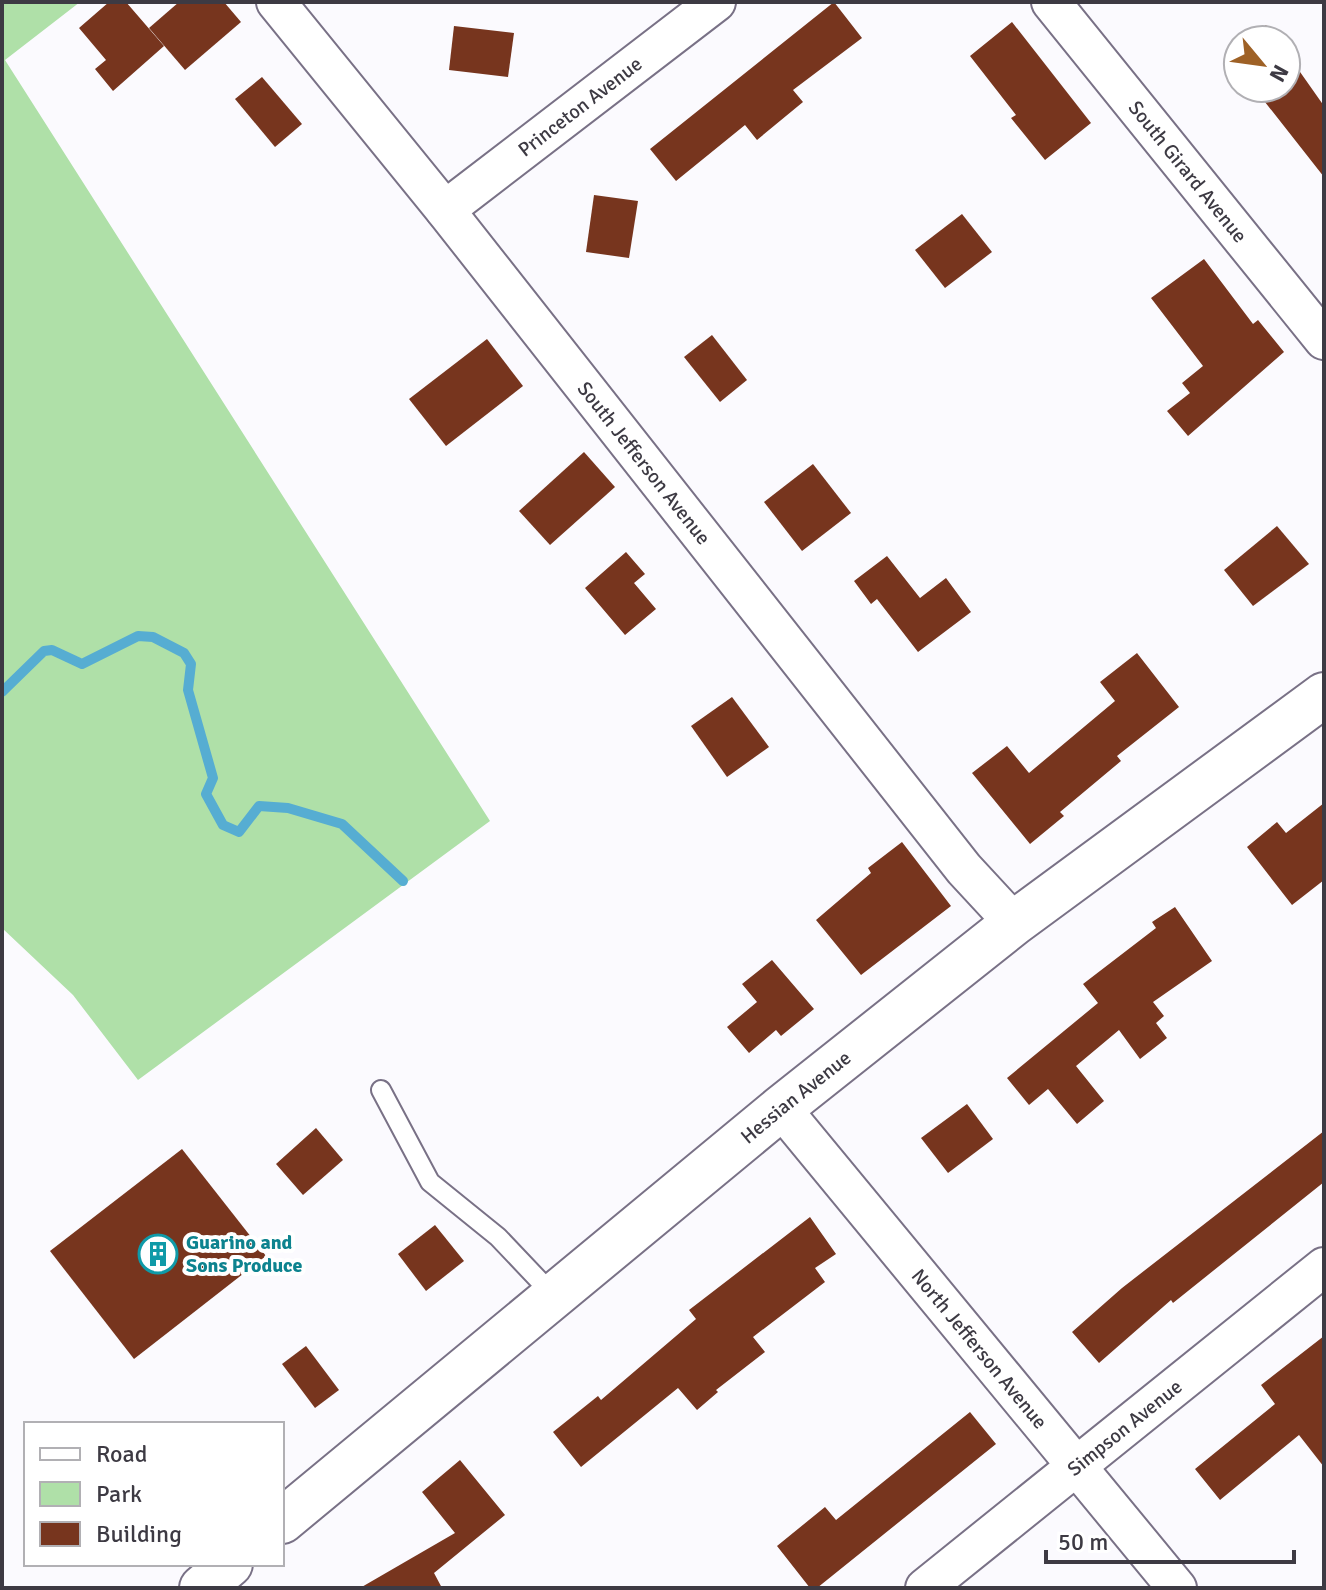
<svg xmlns="http://www.w3.org/2000/svg" width="1326" height="1590" viewBox="0 0 1326 1590" font-family="Signika,sans-serif">
	<style>
		.green { fill: #afe0a8 }
		.lines { fill: none; stroke-linecap: round; stroke-linejoin: round }
		.stream { stroke: #56add2; stroke-width: 10 }
		.building { fill: #77351e }
		.service-casing { stroke: #797186; stroke-width: 22 }
		.minor-casing { stroke: #797186; stroke-width: 42 }
		.secondary-casing { stroke: #797186; stroke-width: 48 }
		.service { stroke: #fff; stroke-width: 18 }
		.minor { stroke: #fff; stroke-width: 38 }
		.secondary { stroke: #fff; stroke-width: 44 }
		.labels { text-anchor: middle; stroke-width: 8; stroke-linejoin: round; paint-order: stroke }
		.street-label { font-size: 20px; fill: #3d3a43; stroke: #fff }
		.culture-label { font-size: 20px; font-weight: bold; fill: #0d838f; stroke: #fff; text-anchor: start }
	</style>
	<rect width="100%" height="100%" fill="#fbfafe"/>
	<!-- green -->
	<path class="green" d="M 2,2 L 80,2 L 5,60 L 490,821 L 138,1080 L 73,995 L 2,928 Z"/>
	<g class="lines">
		<!-- stream -->
		<path class="stream" d="M 2,692 L 44,651 L 52,650 L 82,664 L 138,636 L 153,637 L 184,653 L 191,664 L 188,690 L 213,778 L 206,794 L 223,825 L 239,832 L 259,806 L 288,808 L 342,824 L 403,881"/>
	</g>
	<!-- building -->
	<g class="building">
		<path d="M 109,2 L 126,2 L 164,46 L 113,91 L 95,69 L 106,60 L 79,28 Z"/>
		<path d="M 179,2 L 224,2 L 241,22 L 185,70 L 149,28 Z"/>
		<path d="M 834,2 L 862,38 L 793,90 L 803,102 L 757,140 L 745,125 L 676,181 L 650,149 Z"/>
		<path d="M 1012,22 L 1091,123 L 1045,160 L 1011,118 L 1016,115 L 970,56 Z"/>
		<path d="M 1266,25 L 1277,40 L 1246,40 Z"/>
		<path d="M 454,26 L 514,33 L 508,77 L 449,70 Z"/>
		<path d="M 1286,52 L 1324,106 L 1324,177 L 1254,88 L 1286,88 Z"/>
		<path d="M 262,77 L 302,124 L 275,147 L 235,99 Z"/>
		<path d="M 594,195 L 638,201 L 629,258 L 586,252 Z"/>
		<path d="M 962,214 L 992,252 L 945,288 L 915,250 Z"/>
		<path d="M 1204,259 L 1253,324 L 1258,320 L 1284,352 L 1188,436 L 1167,411 L 1190,393 L 1182,383 L 1203,366 L 1151,298 Z"/>
		<path d="M 712,335 L 747,380 L 720,402 L 684,357 Z"/>
		<path d="M 487,339 L 523,386 L 446,446 L 409,399 Z"/>
		<path d="M 584,452 L 615,487 L 550,545 L 519,511 Z"/>
		<path d="M 813,464 L 851,513 L 802,551 L 764,502 Z"/>
		<path d="M 1277,526 L 1309,564 L 1253,606 L 1224,570 Z"/>
		<path d="M 626,552 L 645,574 L 634,583 L 656,609 L 625,635 L 585,588 Z"/>
		<path d="M 887,556 L 920,598 L 946,578 L 971,612 L 918,652 L 877,599 L 871,604 L 854,581 Z"/>
		<path d="M 1137,653 L 1179,707 L 1117,756 L 1121,761 L 1060,812 L 1064,816 L 1030,844 L 972,773 L 1007,746 L 1029,773 L 1115,701 L 1100,682 Z"/>
		<path d="M 732,697 L 769,747 L 727,777 L 691,726 Z"/>
		<path d="M 1324,803 L 1324,880 L 1292,905 L 1247,847 L 1277,822 L 1286,833 Z"/>
		<path d="M 902,842 L 951,906 L 861,975 L 816,920 L 871,873 L 868,868 Z"/>
		<path d="M 1175,907 L 1212,961 L 1153,1002 L 1164,1016 L 1156,1023 L 1167,1038 L 1140,1059 L 1119,1030 L 1076,1066 L 1104,1101 L 1077,1124 L 1048,1089 L 1029,1105 L 1007,1078 L 1098,1003 L 1083,984 L 1156,928 L 1152,922 Z"/>
		<path d="M 772,960 L 814,1009 L 781,1036 L 776,1030 L 749,1053 L 727,1027 L 757,1002 L 742,984 Z"/>
		<path d="M 967,1104 L 993,1139 L 948,1173 L 921,1138 Z"/>
		<path d="M 316,1128 L 343,1160 L 303,1195 L 276,1164 Z"/>
		<path d="M 1324,1131 L 1324,1182 L 1173,1303 L 1171,1300 L 1099,1363 L 1072,1332 L 1122,1288 Z"/>
		<path d="M 182,1149 L 266,1256 L 134,1359 L 50,1251 Z"/>
		<path d="M 810,1217 L 836,1254 L 815,1268 L 825,1282 L 753,1337 L 765,1352 L 716,1390 L 718,1392 L 697,1410 L 678,1388 L 581,1467 L 553,1432 L 598,1396 L 601,1400 L 696,1319 L 689,1310 Z"/>
		<path d="M 435,1225 L 464,1261 L 426,1291 L 398,1254 Z"/>
		<path d="M 1324,1336 L 1324,1467 L 1299,1435 L 1220,1500 L 1195,1469 L 1275,1404 L 1261,1385 Z"/>
		<path d="M 306,1346 L 339,1390 L 315,1408 L 282,1364 Z"/>
		<path d="M 970,1412 L 996,1444 L 817,1588 L 810,1588 L 777,1546 L 825,1507 L 836,1520 Z"/>
		<path d="M 460,1460 L 505,1515 L 434,1573 L 442,1588 L 360,1588 L 455,1533 L 422,1492 Z"/>
	</g>
	<g class="lines">
		<defs>
			<path id="service" d="M 381,1090 L 430,1182 L 498,1237 L 554,1296"/>
			<g id="minor">
				<path id="s1" d="M 276,2 L 445,210 L 964,869 L 1014,923"/>
				<path id="s2" d="M 1051,2 L 1324,340"/>
				<path id="s3" d="M 445,210 L 716,2"/>
				<path id="s4" d="M 781,1108 L 1177,1588"/>
				<path id="s5" d="M 925,1588 L 1324,1267"/>
			</g>
			<g id="secondary">
				<path id="s6" d="M 282,1521 L 781,1108 L 1014,923 L 1324,695"/>
				<path d="M 202,1588 L 230,1564"/>
			</g>
		</defs>
		<!-- service casing -->
		<use href="#service" class="service-casing"/>
		<!-- minor casing -->
		<use href="#minor" class="minor-casing"/>
		<!-- secondary casing -->
		<use href="#secondary" class="secondary-casing"/>
		<!-- service -->
		<use href="#service" class="service"/>
		<!-- minor -->
		<use href="#minor" class="minor"/>
		<!-- secondary -->
		<use href="#secondary" class="secondary"/>
	</g>
	<!-- icons -->
	<defs>
		<symbol id="building-ring" viewBox="-11 -11 22 22"><circle r="9.5" fill="#fff" stroke="#0f9aa8" stroke-width="1.5"/><path d="M-4-6H4V6H1V3H-1V6H-4ZM-2.5-4.3h1.7v1.8h-1.7ZM.8-4.3h1.7v1.8H.8ZM-2.5-1h1.7V.8h-1.7ZM.8-1h1.7V.8H.8Z" fill="#0f9aa8"/></symbol>
	</defs>
	<g fill-rule="evenodd">
		<use href="#building-ring" x="136" y="1232" width="44" height="44"/>
	</g>
	<g class="labels">
		<!-- street labels -->
		<g class="street-label">
			<text dy="7" stroke="none"><textPath href="#s3" startOffset="170">Princeton Avenue</textPath></text>
			<text dy="7" stroke="none"><textPath href="#s2" startOffset="218">South Girard Avenue</textPath></text>
			<text dy="7" stroke="none"><textPath href="#s1" startOffset="590">South Jefferson Avenue</textPath></text>
			<text dy="7" stroke="none"><textPath href="#s6" startOffset="666">Hessian Avenue</textPath></text>
			<text dy="7" stroke="none"><textPath href="#s4" startOffset="312">North Jefferson Avenue</textPath></text>
			<text dy="7" stroke="none"><textPath href="#s5" startOffset="256">Simpson Avenue</textPath></text>
		</g>
		<!-- culture labels -->
		<g class="culture-label">
			<text x="186" y="1249">Guarino and<tspan x="186" dy="23">Sons Produce</tspan></text>
		</g>
	</g>
	<!-- border -->
	<rect width="1326" height="1590" fill="none" stroke="#3d3a43" stroke-width="8"/>
	<!-- legend -->
	<rect x="24" y="1422" width="260" height="144" fill="#ffffff" stroke="#b1b0b4" stroke-width="2"/>
	<rect x="40" y="1448" width="40" height="12" fill="#ffffff" stroke="#b1b0b4" stroke-width="2"/>
	<text x="96" y="1462" font-size="24" fill="#3d3a43">Road</text>
	<rect x="40" y="1482" width="40" height="24" fill="#afe0a8" stroke="#b1b0b4" stroke-width="2"/>
	<text x="96" y="1502" font-size="24" fill="#3d3a43">Park</text>
	<rect x="40" y="1522" width="40" height="24" fill="#77351e" stroke="#b1b0b4" stroke-width="2"/>
	<text x="96" y="1542" font-size="24" fill="#3d3a43">Building</text>
	<!-- north arrow -->
	<g transform="translate(1262 64) rotate(119)"><circle r="38" fill="#ffffff" stroke="#b1b0b4" stroke-width="2"/>
	<path d="M0-6L14 30L0 20L-14 30Z" fill="#9e6126"/>
	<text y="-12" font-size="22" font-weight="bold" text-anchor="middle" fill="#3d3a43">N</text>
	</g>
	<!-- scale -->
	<path d="M1046 1550v12h248v-12" fill="none" stroke="#3d3a43" stroke-width="4"/>
	<text x="1058" y="1550" font-size="24" fill="#3d3a43" stroke="#ffffff" stroke-width="6" paint-order="stroke">50 m</text>
</svg>
